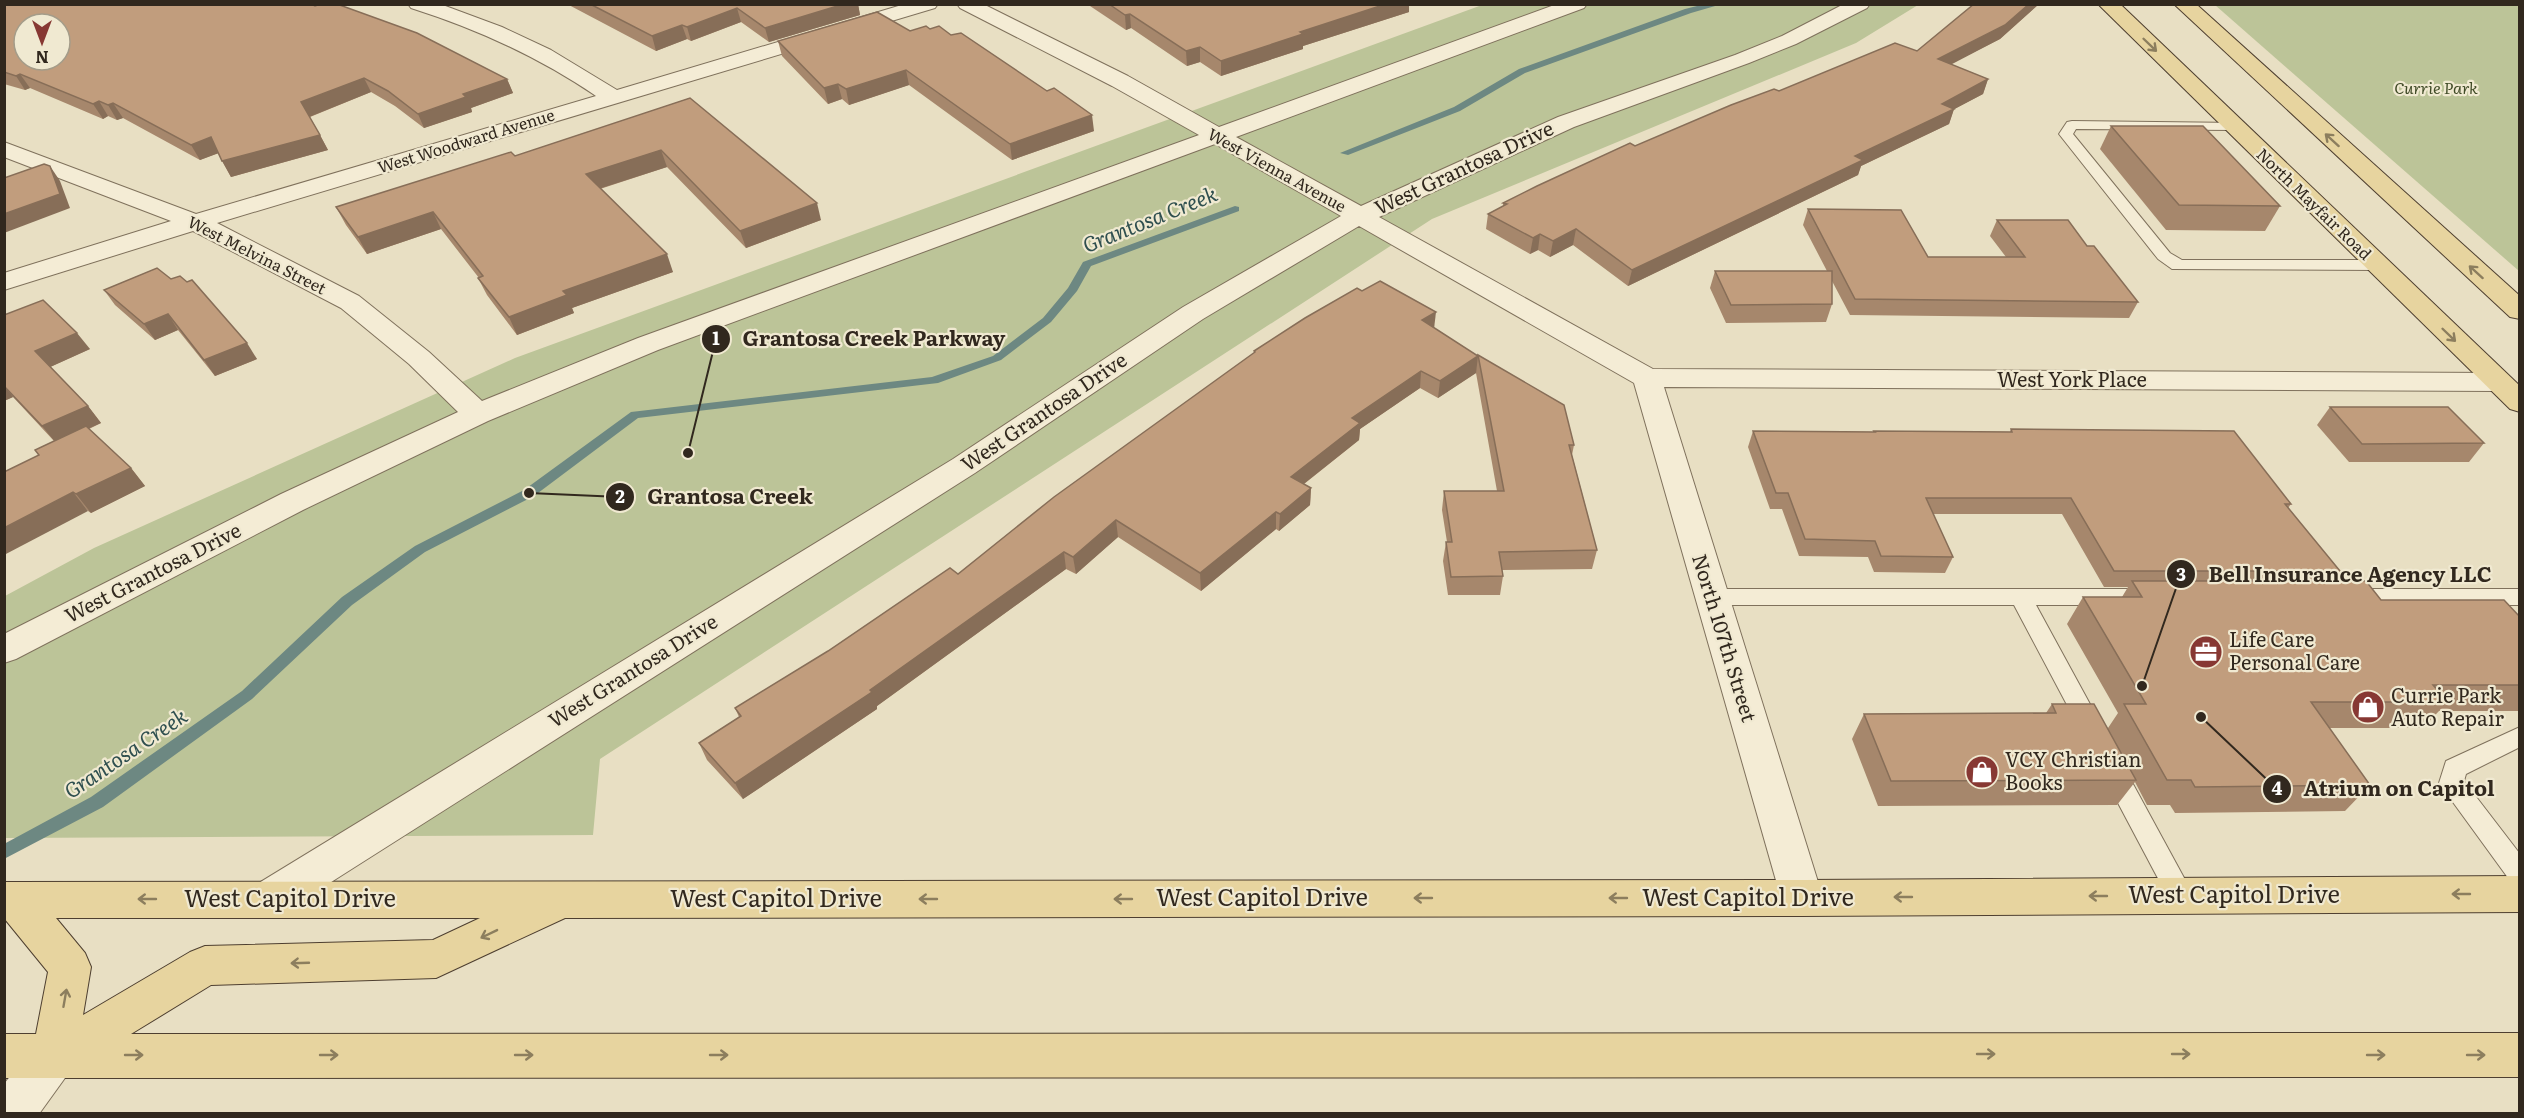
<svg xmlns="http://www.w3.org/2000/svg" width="2524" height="1118" viewBox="0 0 2524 1118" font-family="Literata,serif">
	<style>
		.green { fill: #bcc498 }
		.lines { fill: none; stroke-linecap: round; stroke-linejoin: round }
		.stream { fill: #6d8882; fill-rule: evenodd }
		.service-casing { stroke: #7f715c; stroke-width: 2 }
		.minor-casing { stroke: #7f715c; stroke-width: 2 }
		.tertiary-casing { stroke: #7f715c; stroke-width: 2 }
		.primary-casing { stroke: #4e3f30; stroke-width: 2 }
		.service { fill: #f4ecd5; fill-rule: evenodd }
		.minor { fill: #f4ecd5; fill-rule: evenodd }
		.tertiary { fill: #f4ecd5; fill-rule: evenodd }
		.primary { fill: #e7d49f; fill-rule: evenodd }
		.wall { fill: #a6876c }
		.shaded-wall { fill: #876e58 }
		.building { fill: #c19d7d; stroke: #876e58; stroke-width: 1.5; fill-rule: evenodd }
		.oneway { stroke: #8c7e5e }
		.labels { text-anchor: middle; stroke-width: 4.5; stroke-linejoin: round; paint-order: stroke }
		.far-park-label { font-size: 16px; font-style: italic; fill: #404b27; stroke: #f0e9d1 }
		.far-street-label { font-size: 16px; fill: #31281e; stroke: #f0e9d1 }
		.street-label { font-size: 20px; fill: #31281e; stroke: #f0e9d1 }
		.poi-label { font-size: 20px; fill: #31281e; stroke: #f0e9d1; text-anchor: start }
		.water-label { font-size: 21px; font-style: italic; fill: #2f4f4f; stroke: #f0e9d1 }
		.near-street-label { font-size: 24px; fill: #31281e; stroke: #f0e9d1 }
		.leader { fill: none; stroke: #31281e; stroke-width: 2 }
		.callout-dot { fill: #31281e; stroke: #f0e9d1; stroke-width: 2 }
		.mark-label { font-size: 18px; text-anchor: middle; font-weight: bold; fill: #fff }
		.callout-label { font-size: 21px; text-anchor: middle; font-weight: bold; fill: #31281e; stroke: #f0e9d1; stroke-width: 4.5; stroke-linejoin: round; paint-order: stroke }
	</style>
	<rect width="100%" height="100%" fill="#e8dfc3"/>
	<!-- green -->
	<g class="green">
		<path d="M 1482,5 L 1918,5 L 1856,43 L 1432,219 L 600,759 L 593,835 L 5,838 L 5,596 L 94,548 L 515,358 Z"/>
		<path d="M 2215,5 L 2519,5 L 2519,271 Z"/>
	</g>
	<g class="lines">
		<!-- stream -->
		<g class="stream">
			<path d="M 1705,4 L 1722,4 L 1691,13 L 1525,73 L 1460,111 L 1348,155 L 1340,153 L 1454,107 L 1519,69 L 1685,9 Z"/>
			<path d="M 1235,206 L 1239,207 L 1239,211 L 1091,266 L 1077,291 L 1051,322 L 1001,360 L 938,383 L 638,418 L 534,496 L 425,552 L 352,605 L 252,699 L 103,807 L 4,859 L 4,844 L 91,797 L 242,691 L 342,597 L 415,546 L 524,490 L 631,412 L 932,377 L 993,356 L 1043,318 L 1068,288 L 1083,262 Z"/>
		</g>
		<defs>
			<g id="service">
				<path d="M 2072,121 L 2239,123 L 2241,126 L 2239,129 L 2234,130 L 2076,129 L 2073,134 L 2170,253 L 2182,260 L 2377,260 L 2385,265 L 2377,270 L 2172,269 L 2158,259 L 2059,134 L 2067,122 Z"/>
				<path d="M 1712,589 L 2132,589 L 2140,591 L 2143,597 L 2140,603 L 2132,605 L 2036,605 L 2103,728 L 2099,735 L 2091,737 L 2083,735 L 2014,605 L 1712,605 L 1704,603 L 1701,597 L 1704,591 Z"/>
				<path d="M 2352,589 L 2520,589 L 2520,605 L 2352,605 L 2344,603 L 2341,597 L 2344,591 Z"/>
				<path d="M 2520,727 L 2520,747 L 2466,774 L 2464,781 L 2520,854 L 2520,885 L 2511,882 L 2439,783 L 2446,761 Z"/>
				<path d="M 2112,759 L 2121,762 L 2189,887 L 2193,895 L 2189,903 L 2180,906 L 2171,903 L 2100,769 L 2103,762 Z"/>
			</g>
			<path id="minor" d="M 408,4 L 440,4 L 502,27 L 551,50 L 617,90 L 905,4 L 938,4 L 935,8 L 217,223 L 359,296 L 429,352 L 482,401 L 638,338 L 1199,135 L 1112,86 L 960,8 L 957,4 L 983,4 L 1128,76 L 1219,127 L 1557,4 L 1587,4 L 1584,8 L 1236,137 L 1361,206 L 1558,117 L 1735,55 L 1782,36 L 1844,4 L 1870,4 L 1867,8 L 1796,44 L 1749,63 L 1574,127 L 1379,217 L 1653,369 L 2497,373 L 2507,376 L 2511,382 L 2507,388 L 2497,391 L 1664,387 L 1823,898 L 1817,911 L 1802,916 L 1787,911 L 1781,898 L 1634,383 L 1359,226 L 1203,319 L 975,473 L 284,912 L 269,917 L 254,912 L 248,899 L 254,886 L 953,459 L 1183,307 L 1341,216 L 1215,144 L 658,350 L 488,421 L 303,510 L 16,659 L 4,663 L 4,634 L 281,494 L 458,412 L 409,364 L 341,308 L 193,231 L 4,290 L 4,273 L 171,221 L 4,157 L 4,142 L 196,214 L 596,96 C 539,57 477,29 411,8 Z"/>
			<path id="tertiary" d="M 54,1034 L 70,1041 L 76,1056 L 70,1071 L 39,1114 L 4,1114 L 4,1084 L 38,1041 Z"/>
			<g id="primary">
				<path d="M 2098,4 L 2120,4 L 2520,386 L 2520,412 L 2510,409 Z"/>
				<path d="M 2174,4 L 2196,4 L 2520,296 L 2520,319 L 2510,317 Z"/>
				<path d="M 2520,876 L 2520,912 L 1802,916 L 565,918 L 436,978 L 211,985 L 131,1034 L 2520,1033 L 2520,1077 L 4,1078 L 4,1034 L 36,1034 L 48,972 L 4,918 L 4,882 L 1802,880 ZM 56,918 L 480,918 L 433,940 L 205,946 L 190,952 L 83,1015 L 91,967 L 85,953 Z"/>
			</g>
		</defs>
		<!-- service casing -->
		<use href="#service" class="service-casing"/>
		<!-- minor casing -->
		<use href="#minor" class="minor-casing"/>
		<!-- tertiary casing -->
		<use href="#tertiary" class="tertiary-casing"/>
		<!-- primary casing -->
		<use href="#primary" class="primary-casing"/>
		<!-- service -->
		<use href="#service" class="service"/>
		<!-- minor -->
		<use href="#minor" class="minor"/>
		<!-- tertiary -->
		<use href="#tertiary" class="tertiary"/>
		<!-- primary -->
		<use href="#primary" class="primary"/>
	</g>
	<!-- wall -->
	<g class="wall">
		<path d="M 4,4 L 507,79 L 513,93 L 471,108 L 472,112 L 424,128 L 395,106 L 371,92 L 310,117 L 328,150 L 231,177 L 218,153 L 200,160 L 123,118 L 117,120 L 108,116 L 103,119 L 30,88 L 25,90 L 4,84 Z"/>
		<path d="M 567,4 L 858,4 L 860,15 L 769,42 L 741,22 L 691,41 L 687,39 L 656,51 Z"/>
		<path d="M 1087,4 L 1414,4 L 1409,6 L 1409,12 L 1303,46 L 1303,49 L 1221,76 L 1200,62 L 1187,66 L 1131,28 L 1126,30 Z"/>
		<path d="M 1974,4 L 2039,4 L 2000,39 L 1950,64 L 1988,79 L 1983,94 L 1954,109 L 1949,124 L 1861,166 L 1858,175 L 1628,286 L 1573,245 L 1550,257 L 1538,250 L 1530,254 L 1486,229 L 1488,214 L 1503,207 L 1503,203 L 1635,146 L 1779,91 L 1917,51 Z"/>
		<path d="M 910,31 L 1094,131 L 1012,160 L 909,85 L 849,105 L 842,99 L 828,104 L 782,56 L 778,41 Z"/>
		<path d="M 690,98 L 821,220 L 746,248 L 667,167 L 600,189 L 673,272 L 572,308 L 574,313 L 517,335 L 487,295 L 478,278 L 479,278 L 441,229 L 367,254 L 346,225 L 336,207 L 515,156 Z"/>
		<path d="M 2111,126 L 2280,206 L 2265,231 L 2166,230 L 2100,149 Z"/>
		<path d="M 1808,209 L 1928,257 L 2006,257 L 1990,236 L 1997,220 L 2087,246 L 2138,302 L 2129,318 L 1850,315 L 1832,281 L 1832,304 L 1826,322 L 1726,323 L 1710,288 L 1715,271 L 1827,271 L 1803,225 Z"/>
		<path d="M 157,268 L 257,359 L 215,376 L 178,330 L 155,340 L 115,305 L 104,290 Z"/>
		<path d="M 4,315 L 90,349 L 50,367 L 88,406 L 101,423 L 89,429 L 131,468 L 145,486 L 91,513 L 88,511 L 39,455 L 35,450 L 54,441 L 13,397 L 4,401 Z"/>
		<path d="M 1434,328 L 1478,356 L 1574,445 L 1572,455 L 1597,550 L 1592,569 L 1502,570 L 1503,576 L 1500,595 L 1448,595 L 1443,561 L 1446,542 L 1447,542 L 1442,510 L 1444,491 L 1497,491 L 1476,373 L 1438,398 L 1420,388 L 1360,429 L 1359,440 L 1304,484 L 1311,488 L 1310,505 L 1279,531 L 1276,529 L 1201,591 L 1118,537 L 1076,574 L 1066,569 L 877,706 L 877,709 L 743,799 L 707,760 L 699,743 L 739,717 L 735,708 L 958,574 L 1254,353 L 1254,351 Z"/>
		<path d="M 2330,407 L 2484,443 L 2469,462 L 2349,462 L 2317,425 Z"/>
		<path d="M 2011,429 L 2291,504 L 2288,508 L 2340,571 L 2332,581 L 2381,600 L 2520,617 L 2520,712 L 2519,711 L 2439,711 L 2423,728 L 2329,728 L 2370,785 L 2345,811 L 2175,813 L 2170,805 L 2147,805 L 2135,782 L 2117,805 L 1878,806 L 1852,739 L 1864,714 L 2046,713 L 2052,704 L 2108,728 L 2118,713 L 2067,624 L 2083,597 L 2122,597 L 2128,587 L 2104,587 L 2062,514 L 1933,514 L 1953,557 L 1945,573 L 1874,572 L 1868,557 L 1799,556 L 1782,509 L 1770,509 L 1748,447 L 1753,431 L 1873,432 L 1874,431 L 2010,432 Z"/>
	</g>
	<!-- shaded-wall -->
	<g class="shaded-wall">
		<path d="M 844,4 L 858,4 L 860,15 L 769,42 L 765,28 Z"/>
		<path d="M 1386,4 L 1414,4 L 1409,6 L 1409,12 L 1303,46 L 1303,49 L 1221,76 L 1221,61 L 1300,32 Z"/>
		<path d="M 2029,4 L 2039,4 L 2000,39 L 1933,74 L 1938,59 Z"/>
		<path d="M 737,8 L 741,22 L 691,41 L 687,27 Z"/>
		<path d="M 1130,14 L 1131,28 L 1126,30 L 1125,15 Z"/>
		<path d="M 682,25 L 687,39 L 656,51 L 652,36 Z"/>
		<path d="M 1200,47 L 1200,62 L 1187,66 L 1186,51 Z"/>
		<path d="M 906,70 L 909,85 L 849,105 L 846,89 Z"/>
		<path d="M 20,74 L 30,88 L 25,90 L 16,76 Z"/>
		<path d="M 364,78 L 371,92 L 309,117 L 301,102 Z"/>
		<path d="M 507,79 L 513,93 L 471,108 L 472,112 L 424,128 L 418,114 L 463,94 Z"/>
		<path d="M 1988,79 L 1983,94 L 1949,112 L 1954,109 L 1949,124 L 1861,166 L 1858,175 L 1628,286 L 1632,270 L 1855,156 L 1942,104 Z"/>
		<path d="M 838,84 L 842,99 L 828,104 L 824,88 Z"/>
		<path d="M 99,101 L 108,116 L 103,119 L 93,104 Z"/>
		<path d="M 113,103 L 123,118 L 117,120 L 108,105 Z"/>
		<path d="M 1092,115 L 1094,131 L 1012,160 L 1010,144 Z"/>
		<path d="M 320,135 L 328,150 L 231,177 L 222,161 Z"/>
		<path d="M 211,137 L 219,153 L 200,160 L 191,145 Z"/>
		<path d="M 661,150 L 667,167 L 592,191 L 586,174 Z"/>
		<path d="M 50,166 L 60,181 L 70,208 L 4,233 L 4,214 Z"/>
		<path d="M 817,203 L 821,220 L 746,248 L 740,231 Z"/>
		<path d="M 433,212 L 441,229 L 367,254 L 358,237 Z"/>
		<path d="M 1576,229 L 1573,245 L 1550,257 L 1553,241 Z"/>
		<path d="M 1540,234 L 1538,250 L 1530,254 L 1533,238 Z"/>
		<path d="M 667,254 L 673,272 L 572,308 L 574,313 L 517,335 L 509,317 L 563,291 Z"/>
		<path d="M 1436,312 L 1434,329 L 1422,320 Z"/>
		<path d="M 168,314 L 178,330 L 155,340 L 144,324 Z"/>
		<path d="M 77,333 L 90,349 L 48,368 L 35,351 Z"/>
		<path d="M 247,343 L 257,359 L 215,376 L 204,360 Z"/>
		<path d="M 1478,356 L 1476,373 L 1438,398 L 1440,381 Z"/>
		<path d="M 1421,371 L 1420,388 L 1360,429 L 1359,440 L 1291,494 L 1291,477 L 1352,418 Z"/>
		<path d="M 4,386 L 13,397 L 4,401 Z"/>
		<path d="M 88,406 L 101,423 L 56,443 L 42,426 Z"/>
		<path d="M 131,468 L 145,486 L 91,513 L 76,494 Z"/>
		<path d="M 1311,488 L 1310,505 L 1279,531 L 1280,514 Z"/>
		<path d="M 73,492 L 88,511 L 4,555 L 4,528 Z"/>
		<path d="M 1276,512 L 1276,529 L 1201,591 L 1200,573 Z"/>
		<path d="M 1116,520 L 1118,537 L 1076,574 L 1073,557 Z"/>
		<path d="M 1064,552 L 1066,569 L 877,706 L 877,709 L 743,799 L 735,783 L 870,690 Z"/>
	</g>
	<!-- building -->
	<g class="building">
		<path d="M 4,4 L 311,4 L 315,6 L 321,4 L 337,4 L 417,33 L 507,79 L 463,94 L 466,97 L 418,114 L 388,91 L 364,78 L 301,102 L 320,135 L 222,161 L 211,137 L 191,145 L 113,103 L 108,105 L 99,101 L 93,104 L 20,74 L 16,76 L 4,72 ZM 24,24 L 60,24 L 60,60 L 24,60 Z"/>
		<path d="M 590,4 L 844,4 L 765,28 L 737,8 L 687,27 L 682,25 L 652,36 Z"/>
		<path d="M 1109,4 L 1386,4 L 1300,32 L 1303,34 L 1221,61 L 1200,47 L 1186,51 L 1130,14 L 1125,15 Z"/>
		<path d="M 1974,4 L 2029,4 L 2005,25 L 1938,59 L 1988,79 L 1942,104 L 1954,109 L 1855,156 L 1863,160 L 1632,270 L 1576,229 L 1553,241 L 1540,234 L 1533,238 L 1488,214 L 1507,204 L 1503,203 L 1537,186 L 1630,143 L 1635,146 L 1731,105 L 1774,89 L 1779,91 L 1895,43 L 1917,51 Z"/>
		<path d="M 877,12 L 910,31 L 926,26 L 930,29 L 939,26 L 951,35 L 961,33 L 1047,91 L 1054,88 L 1092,115 L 1010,144 L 906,70 L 846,89 L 838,84 L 824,88 L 778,41 Z"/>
		<path d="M 690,98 L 817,203 L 740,231 L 661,150 L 586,174 L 667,254 L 563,291 L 567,295 L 509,317 L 478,278 L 483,276 L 433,212 L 358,237 L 336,207 L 511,152 L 515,156 Z"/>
		<path d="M 2111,126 L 2203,126 L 2280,206 L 2179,205 Z"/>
		<path d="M 44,164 L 50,166 L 60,194 L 4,214 L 4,178 Z"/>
		<path d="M 1808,209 L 1901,210 L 1928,257 L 2025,257 L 1997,220 L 2068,220 L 2087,246 L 2094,246 L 2138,302 L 1855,299 Z"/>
		<path d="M 157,268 L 171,279 L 180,276 L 187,282 L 192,280 L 247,343 L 204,360 L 168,314 L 144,324 L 104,290 Z"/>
		<path d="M 1715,271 L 1832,271 L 1832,304 L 1731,305 Z"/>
		<path d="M 1380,281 L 1436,312 L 1422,320 L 1478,356 L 1440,381 L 1421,371 L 1352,418 L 1360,423 L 1291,477 L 1311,488 L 1280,514 L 1276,512 L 1200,573 L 1116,520 L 1073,557 L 1064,552 L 870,690 L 872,692 L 735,783 L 699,743 L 741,716 L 735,708 L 828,651 L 950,568 L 958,574 L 1054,497 L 1255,352 L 1254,351 L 1305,318 L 1357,288 L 1362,291 Z"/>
		<path d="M 43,300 L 77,333 L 35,351 L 88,406 L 42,426 L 4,386 L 4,315 Z"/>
		<path d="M 1478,355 L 1564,405 L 1574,445 L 1569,445 L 1597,550 L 1499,552 L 1503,576 L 1451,577 L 1446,542 L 1452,542 L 1444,491 L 1504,491 Z"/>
		<path d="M 2330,407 L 2448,407 L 2484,443 L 2362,444 Z"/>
		<path d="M 86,426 L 131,468 L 76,494 L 73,492 L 4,528 L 4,472 L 39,455 L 35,450 Z"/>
		<path d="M 2011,429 L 2234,431 L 2291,504 L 2285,504 L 2340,571 L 2114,571 L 2071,498 L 1926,498 L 1953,557 L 1881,556 L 1875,541 L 1805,539 L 1788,493 L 1776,493 L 1753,431 L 1875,432 L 1874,431 L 2012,432 Z"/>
		<path d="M 2132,581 L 2366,581 L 2381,600 L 2504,600 L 2520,617 L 2520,685 L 2433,685 L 2448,702 L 2311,702 L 2370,785 L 2195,787 L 2191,780 L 2167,780 L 2124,704 L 2146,704 L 2083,597 L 2142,597 Z"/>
		<path d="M 2052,704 L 2094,704 L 2136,780 L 1891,781 L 1864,714 L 2056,713 Z"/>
	</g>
	<!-- one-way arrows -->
	<defs><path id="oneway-shaft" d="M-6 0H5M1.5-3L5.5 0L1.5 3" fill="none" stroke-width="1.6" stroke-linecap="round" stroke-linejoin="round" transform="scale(1.5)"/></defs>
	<g class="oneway">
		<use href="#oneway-shaft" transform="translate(2150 45) rotate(44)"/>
		<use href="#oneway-shaft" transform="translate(2332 140) rotate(-138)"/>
		<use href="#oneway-shaft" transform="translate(2476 272) rotate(-138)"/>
		<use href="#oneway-shaft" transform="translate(2449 335) rotate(44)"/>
		<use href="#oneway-shaft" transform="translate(2461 894) rotate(180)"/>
		<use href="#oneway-shaft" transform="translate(2098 896) rotate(180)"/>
		<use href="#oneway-shaft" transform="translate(1903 897) rotate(180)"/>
		<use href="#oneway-shaft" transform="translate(1423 898) rotate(180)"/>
		<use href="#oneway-shaft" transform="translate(1618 898) rotate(180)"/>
		<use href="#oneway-shaft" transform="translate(147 899) rotate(180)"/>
		<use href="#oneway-shaft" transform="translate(928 899) rotate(180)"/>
		<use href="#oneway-shaft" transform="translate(1123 899) rotate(180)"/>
		<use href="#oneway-shaft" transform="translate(489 934) rotate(154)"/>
		<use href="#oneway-shaft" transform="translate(300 963) rotate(178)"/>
		<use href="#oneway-shaft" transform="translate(65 998) rotate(-80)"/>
		<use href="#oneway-shaft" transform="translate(1986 1054)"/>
		<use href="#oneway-shaft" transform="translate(2181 1054)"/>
		<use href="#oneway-shaft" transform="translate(134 1055)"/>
		<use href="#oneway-shaft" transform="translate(329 1055)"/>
		<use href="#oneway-shaft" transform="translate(524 1055)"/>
		<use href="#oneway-shaft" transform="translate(719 1055)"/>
		<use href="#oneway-shaft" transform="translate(2376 1055)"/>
		<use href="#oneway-shaft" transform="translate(2476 1055)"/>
	</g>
	<!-- icons -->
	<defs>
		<symbol id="office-disc" viewBox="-11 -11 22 22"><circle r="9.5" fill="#873833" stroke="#f0e9d1"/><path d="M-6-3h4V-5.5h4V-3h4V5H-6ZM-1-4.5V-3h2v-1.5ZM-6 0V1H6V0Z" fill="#fff"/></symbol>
		<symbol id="shop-disc" viewBox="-11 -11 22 22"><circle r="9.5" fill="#873833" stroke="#f0e9d1"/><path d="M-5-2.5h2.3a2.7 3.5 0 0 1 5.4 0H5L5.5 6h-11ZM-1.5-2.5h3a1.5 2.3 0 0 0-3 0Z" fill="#fff"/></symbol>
	</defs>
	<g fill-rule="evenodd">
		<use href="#office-disc" x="2187" y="633" width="38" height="38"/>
		<use href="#shop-disc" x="2349" y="688" width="38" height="38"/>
		<use href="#shop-disc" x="1963" y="753" width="38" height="38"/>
	</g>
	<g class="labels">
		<!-- far-park labels -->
		<g class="far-park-label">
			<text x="2436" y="94">Currie Park</text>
		</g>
		<!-- far-street labels -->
		<g class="far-street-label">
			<text transform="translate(466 141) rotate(-17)" y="6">West Woodward Avenue</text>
			<text transform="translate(1277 170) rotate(29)" y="6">West Vienna Avenue</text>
			<text transform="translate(2314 204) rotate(44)" y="6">North Mayfair Road</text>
			<text transform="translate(257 255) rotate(27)" y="6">West Melvina Street</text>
		</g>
		<!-- street labels -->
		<g class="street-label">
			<text transform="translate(1464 168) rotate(-25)" y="7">West Grantosa Drive</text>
			<text x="2072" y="387">West York Place</text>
			<text transform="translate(1044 412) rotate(-34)" y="7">West Grantosa Drive</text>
			<text transform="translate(153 573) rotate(-27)" y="7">West Grantosa Drive</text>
			<text transform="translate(1724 638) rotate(73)" y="7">North 107th Street</text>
			<text transform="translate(633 671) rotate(-32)" y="7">West Grantosa Drive</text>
		</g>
		<!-- poi labels -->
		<g class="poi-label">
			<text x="2229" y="647">Life Care<tspan x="2229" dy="23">Personal Care</tspan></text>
			<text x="2391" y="703">Currie Park<tspan x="2391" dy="23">Auto Repair</tspan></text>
			<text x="2005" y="767">VCY Christian<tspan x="2005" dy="23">Books</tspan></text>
		</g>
		<!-- water labels -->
		<g class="water-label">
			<text transform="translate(1150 220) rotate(-22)" y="7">Grantosa Creek</text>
			<text transform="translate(126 754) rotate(-34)" y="7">Grantosa Creek</text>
		</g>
		<!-- near-street labels -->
		<g class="near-street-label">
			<text x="2234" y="903">West Capitol Drive</text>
			<text x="1262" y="906">West Capitol Drive</text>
			<text x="1748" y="906">West Capitol Drive</text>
			<text x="290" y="907">West Capitol Drive</text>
			<text x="776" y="907">West Capitol Drive</text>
		</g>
	</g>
	<!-- callouts -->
	<path class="leader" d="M688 453L716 339M529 493L620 497M2142 686L2181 574M2201 717L2277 789"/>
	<g class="callout-dot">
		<circle cx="688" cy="453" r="6"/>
		<circle cx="529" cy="493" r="6"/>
		<circle cx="2142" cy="686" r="6"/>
		<circle cx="2201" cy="717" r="6"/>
		<circle cx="716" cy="339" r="15"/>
		<circle cx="620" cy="497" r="15"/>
		<circle cx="2181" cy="574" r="15"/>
		<circle cx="2277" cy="789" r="15"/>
	</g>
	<g class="mark-label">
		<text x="716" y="345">1</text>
		<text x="620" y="503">2</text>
		<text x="2181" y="581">3</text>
		<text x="2277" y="795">4</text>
	</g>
	<g class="callout-label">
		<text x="874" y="346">Grantosa Creek Parkway</text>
		<text x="730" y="504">Grantosa Creek</text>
		<text x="2350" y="582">Bell Insurance Agency LLC</text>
		<text x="2399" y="796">Atrium on Capitol</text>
	</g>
	<!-- border -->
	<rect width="2524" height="1118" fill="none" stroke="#31281e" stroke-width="12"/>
	<!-- north arrow -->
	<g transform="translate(42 42) rotate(180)"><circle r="28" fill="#f0e9d1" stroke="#a49c89" stroke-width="1.5"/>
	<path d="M0-4.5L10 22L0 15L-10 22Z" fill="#873833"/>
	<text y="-9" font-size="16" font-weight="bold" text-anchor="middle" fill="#31281e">N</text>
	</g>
</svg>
